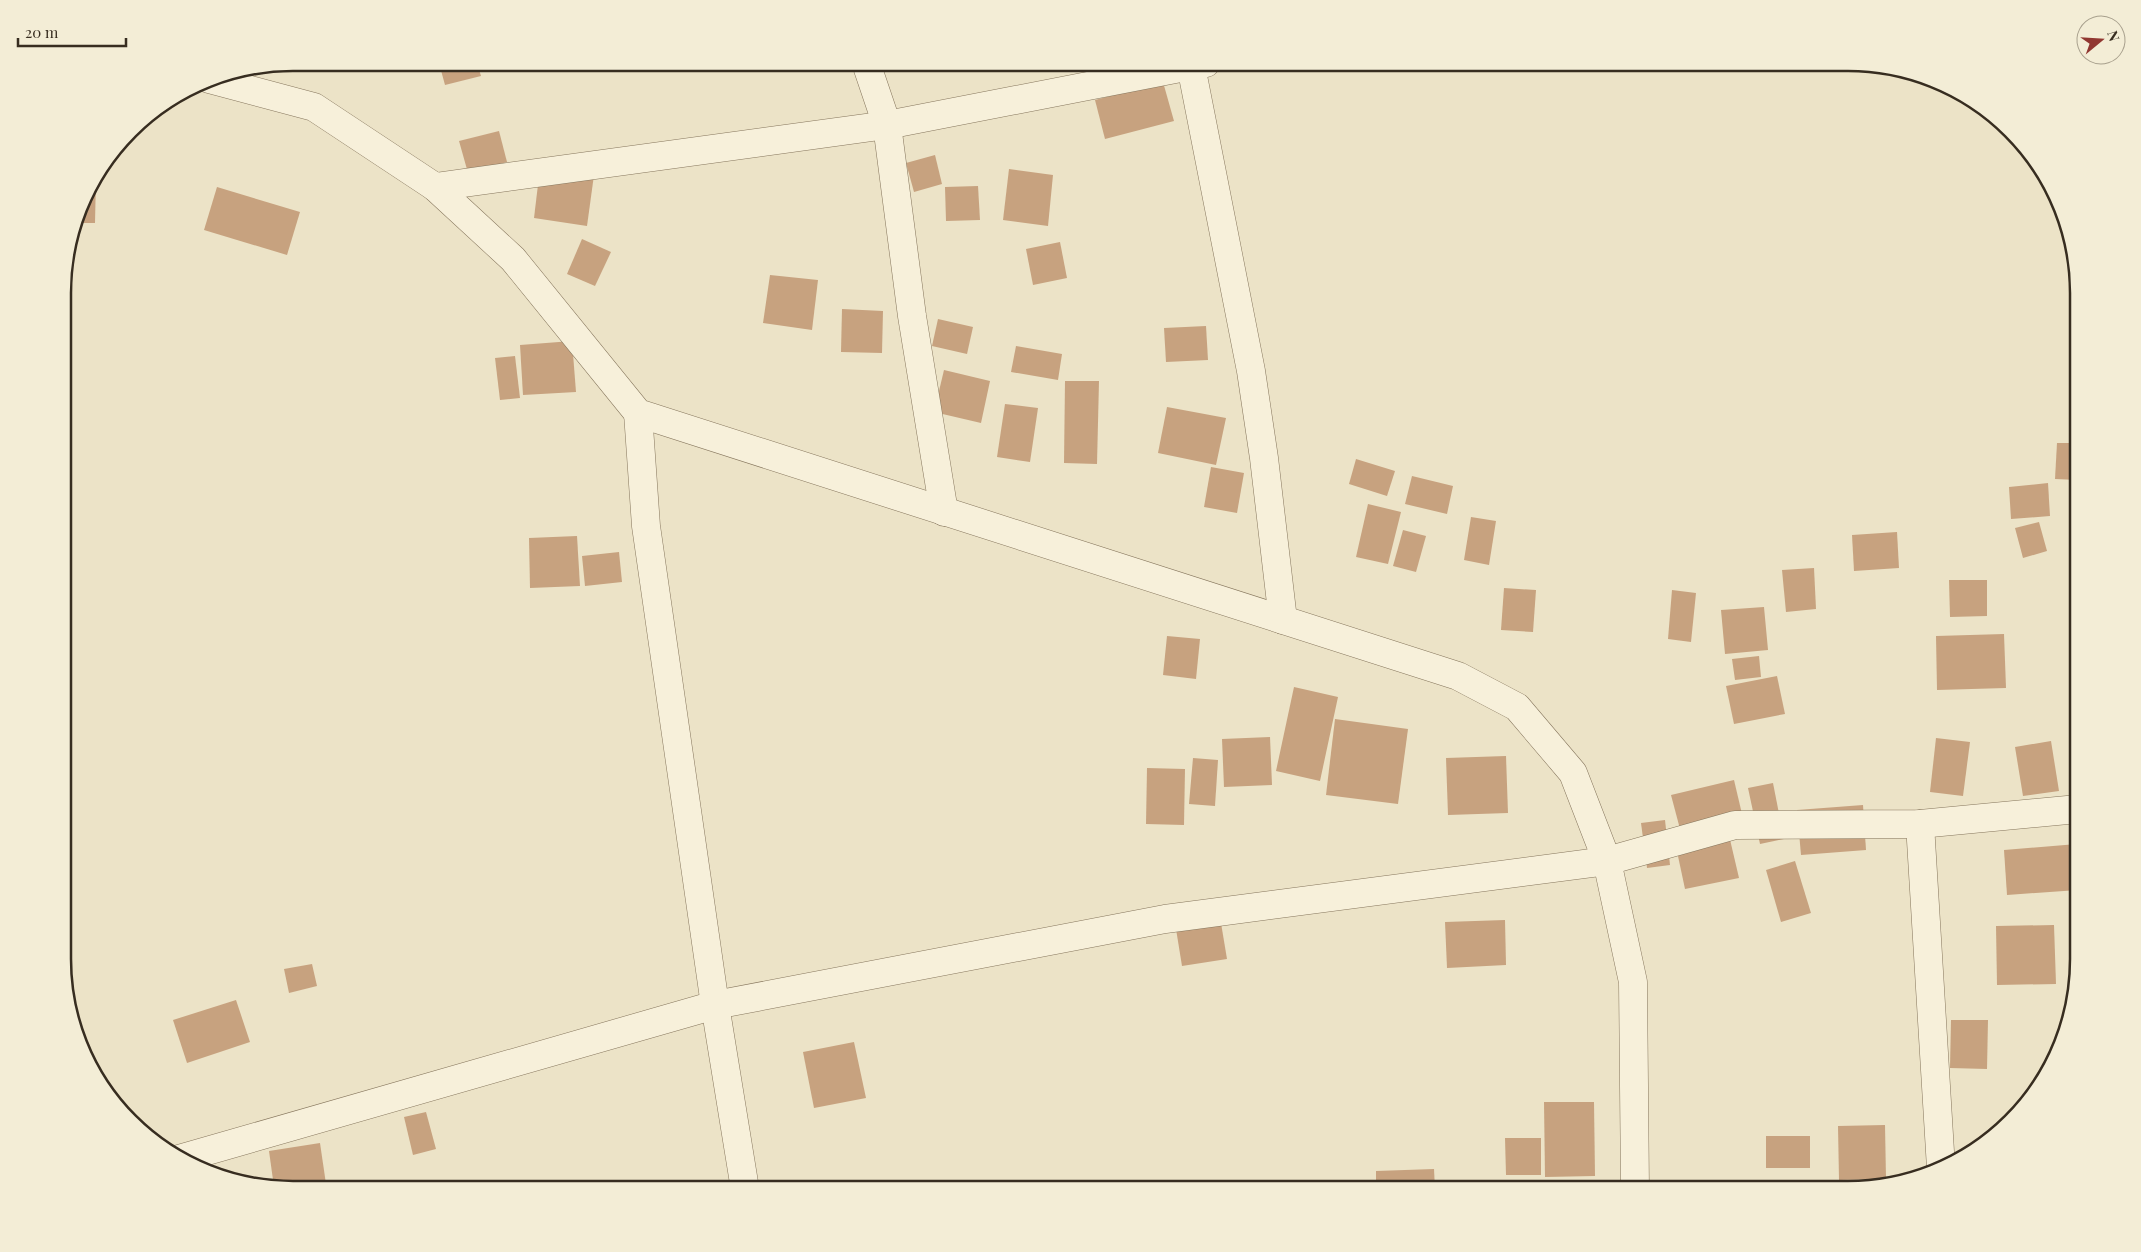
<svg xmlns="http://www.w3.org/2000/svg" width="2141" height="1252" viewBox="0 0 2141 1252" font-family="'Playfair Display',serif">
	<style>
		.building { fill: #c7a27f }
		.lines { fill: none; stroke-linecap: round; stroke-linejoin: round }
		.minor-casing { stroke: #86765d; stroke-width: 29 }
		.minor { stroke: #f7f0da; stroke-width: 28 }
		.rim { fill: none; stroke: #372d20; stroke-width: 2.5 }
	</style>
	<rect width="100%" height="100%" fill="#ece3c7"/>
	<!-- building -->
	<g class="building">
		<path d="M 439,63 L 477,63 L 481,76 L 445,85 Z"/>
		<path d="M 619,63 L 658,63 L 657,68 L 618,64 Z"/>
		<path d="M 1163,82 L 1174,121 L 1105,139 L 1095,100 Z"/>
		<path d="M 499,131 L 507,162 L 468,173 L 459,141 Z"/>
		<path d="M 935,155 L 942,184 L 914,192 L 906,163 Z"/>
		<path d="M 540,168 L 594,175 L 587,226 L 534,218 Z"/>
		<path d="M 1009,169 L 1053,175 L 1048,226 L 1003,220 Z"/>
		<path d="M 96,178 L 95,223 L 77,223 L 86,191 Z"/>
		<path d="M 978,186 L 980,220 L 946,221 L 945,187 Z"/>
		<path d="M 217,187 L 300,212 L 287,255 L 204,230 Z"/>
		<path d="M 582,239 L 611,252 L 595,286 L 567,274 Z"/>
		<path d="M 1060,242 L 1067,278 L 1033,285 L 1026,249 Z"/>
		<path d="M 770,275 L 818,280 L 812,330 L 763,323 Z"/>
		<path d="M 842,309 L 883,311 L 882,353 L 841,352 Z"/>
		<path d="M 938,319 L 973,327 L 967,354 L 932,346 Z"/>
		<path d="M 1206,326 L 1208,360 L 1166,362 L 1164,328 Z"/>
		<path d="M 572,341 L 576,392 L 523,395 L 520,345 Z"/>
		<path d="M 1016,346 L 1062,354 L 1058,380 L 1011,372 Z"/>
		<path d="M 515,356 L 520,398 L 500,400 L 495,358 Z"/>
		<path d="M 944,370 L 990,381 L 981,423 L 934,412 Z"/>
		<path d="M 1065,381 L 1099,381 L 1097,464 L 1064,463 Z"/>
		<path d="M 1005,404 L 1038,408 L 1030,462 L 997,457 Z"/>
		<path d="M 1167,407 L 1226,418 L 1216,465 L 1158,453 Z"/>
		<path d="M 2057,443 L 2078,443 L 2078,480 L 2055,479 Z"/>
		<path d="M 1356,459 L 1395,471 L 1387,496 L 1349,484 Z"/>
		<path d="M 1211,467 L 1244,473 L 1237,513 L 1204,507 Z"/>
		<path d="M 1412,476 L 1453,486 L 1447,514 L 1405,504 Z"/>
		<path d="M 2048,483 L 2050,516 L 2011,519 L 2009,487 Z"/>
		<path d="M 1368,504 L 1401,512 L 1388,564 L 1356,557 Z"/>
		<path d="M 1471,517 L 1496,521 L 1489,565 L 1464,560 Z"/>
		<path d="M 2039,522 L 2047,551 L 2023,558 L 2015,528 Z"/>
		<path d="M 1403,530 L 1426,536 L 1416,572 L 1393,566 Z"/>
		<path d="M 1897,532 L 1899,568 L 1854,571 L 1852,535 Z"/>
		<path d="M 577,536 L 580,586 L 530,588 L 529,538 Z"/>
		<path d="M 619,552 L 622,582 L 585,586 L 582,556 Z"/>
		<path d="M 1814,568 L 1816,609 L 1786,612 L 1782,570 Z"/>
		<path d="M 1949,580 L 1987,580 L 1987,616 L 1950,617 Z"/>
		<path d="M 1504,588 L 1536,590 L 1533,632 L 1501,630 Z"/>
		<path d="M 1672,590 L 1696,593 L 1691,642 L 1668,639 Z"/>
		<path d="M 1764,607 L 1768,650 L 1725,654 L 1721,610 Z"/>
		<path d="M 2004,634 L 2006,688 L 1937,690 L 1936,636 Z"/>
		<path d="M 1167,636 L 1200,639 L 1196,679 L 1163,675 Z"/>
		<path d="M 1759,656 L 1761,677 L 1735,680 L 1732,659 Z"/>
		<path d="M 1777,676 L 1785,714 L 1734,724 L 1726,686 Z"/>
		<path d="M 1294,687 L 1338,697 L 1320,781 L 1276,771 Z"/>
		<path d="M 1335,719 L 1408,729 L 1398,804 L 1326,795 Z"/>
		<path d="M 1270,737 L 1272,785 L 1224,787 L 1222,739 Z"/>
		<path d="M 1936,738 L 1970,742 L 1963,796 L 1930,792 Z"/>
		<path d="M 2051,741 L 2059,791 L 2023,796 L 2015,747 Z"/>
		<path d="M 1506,756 L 1508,813 L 1448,815 L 1446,758 Z"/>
		<path d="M 1193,758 L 1218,760 L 1215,806 L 1189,804 Z"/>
		<path d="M 1147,768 L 1185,769 L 1184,825 L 1146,824 Z"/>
		<path d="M 1734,780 L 1742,814 L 1680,829 L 1671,795 Z"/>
		<path d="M 1773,783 L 1784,839 L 1760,844 L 1748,788 Z"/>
		<path d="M 1863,805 L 1866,850 L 1801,855 L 1797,810 Z"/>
		<path d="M 1665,820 L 1670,865 L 1647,868 L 1641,823 Z"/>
		<path d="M 1728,831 L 1739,878 L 1685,889 L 1675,842 Z"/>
		<path d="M 2077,844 L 2078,890 L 2007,895 L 2004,850 Z"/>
		<path d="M 1795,861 L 1811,913 L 1781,922 L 1766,870 Z"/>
		<path d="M 1505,920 L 1506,965 L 1447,968 L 1445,922 Z"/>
		<path d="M 1221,923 L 1227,959 L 1182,966 L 1176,929 Z"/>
		<path d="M 2054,925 L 2056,984 L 1997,985 L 1996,926 Z"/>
		<path d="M 312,964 L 317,986 L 289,993 L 284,969 Z"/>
		<path d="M 236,1000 L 250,1042 L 187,1063 L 173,1020 Z"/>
		<path d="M 1951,1020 L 1988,1020 L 1987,1069 L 1950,1068 Z"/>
		<path d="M 854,1042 L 866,1098 L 814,1108 L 803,1052 Z"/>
		<path d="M 1544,1102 L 1594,1102 L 1595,1176 L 1545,1177 Z"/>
		<path d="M 426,1112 L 436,1149 L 413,1155 L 404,1117 Z"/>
		<path d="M 1885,1125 L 1886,1179 L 1839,1180 L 1838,1126 Z"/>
		<rect x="1766" y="1136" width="44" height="32"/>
		<path d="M 1505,1138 L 1541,1138 L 1541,1175 L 1506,1175 Z"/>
		<path d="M 320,1143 L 326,1184 L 291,1189 L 274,1187 L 269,1151 Z"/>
		<path d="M 1434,1169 L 1435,1189 L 1376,1189 L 1376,1171 Z"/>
		<path d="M 1603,1182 L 1603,1189 L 1559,1189 L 1558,1183 Z"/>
	</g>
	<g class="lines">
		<defs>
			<g id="minor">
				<path d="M 866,63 L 887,125 L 912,316 L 944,512"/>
				<path d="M 1191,66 L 1251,371 L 1264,458 L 1283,620"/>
				<path d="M 209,79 L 314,107 L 435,187 L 513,259 L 638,413 L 1458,676 L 1517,707 L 1573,773 L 1607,861 L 1633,982 L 1635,1189"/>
				<path d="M 435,187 L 887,125 L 1206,63"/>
				<path d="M 638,413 L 646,526 L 715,1005 L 745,1189"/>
				<path d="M 1920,824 L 1941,1168"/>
				<path d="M 179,1159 L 715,1005 L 1165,919 L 1607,861 L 1735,825 L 1920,824 L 2078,809"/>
			</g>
		</defs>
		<!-- minor casing -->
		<use href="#minor" class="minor-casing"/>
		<!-- minor -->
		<use href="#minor" class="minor"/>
	</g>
	<!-- crop -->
	<path d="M0 0H2141V1252H0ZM293 71H1848A222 222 0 0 1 2070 293V959A222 222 0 0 1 1848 1181H293A222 222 0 0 1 71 959V293A222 222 0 0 1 293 71Z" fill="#f3edd6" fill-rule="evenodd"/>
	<path class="rim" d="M293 71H1848A222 222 0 0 1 2070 293V959A222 222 0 0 1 1848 1181H293A222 222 0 0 1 71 959V293A222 222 0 0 1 293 71Z"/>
	<!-- north arrow -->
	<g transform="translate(2101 40) rotate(72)"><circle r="24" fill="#f3edd6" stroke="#a8a08d"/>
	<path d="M0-4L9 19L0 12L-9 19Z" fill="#913731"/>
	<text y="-8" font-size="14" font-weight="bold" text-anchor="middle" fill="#372d20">N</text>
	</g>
	<!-- scale -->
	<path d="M18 38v8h108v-8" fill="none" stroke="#372d20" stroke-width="2.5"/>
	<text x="25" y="38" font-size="15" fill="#372d20" stroke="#f3edd6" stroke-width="4" paint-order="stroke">20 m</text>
</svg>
